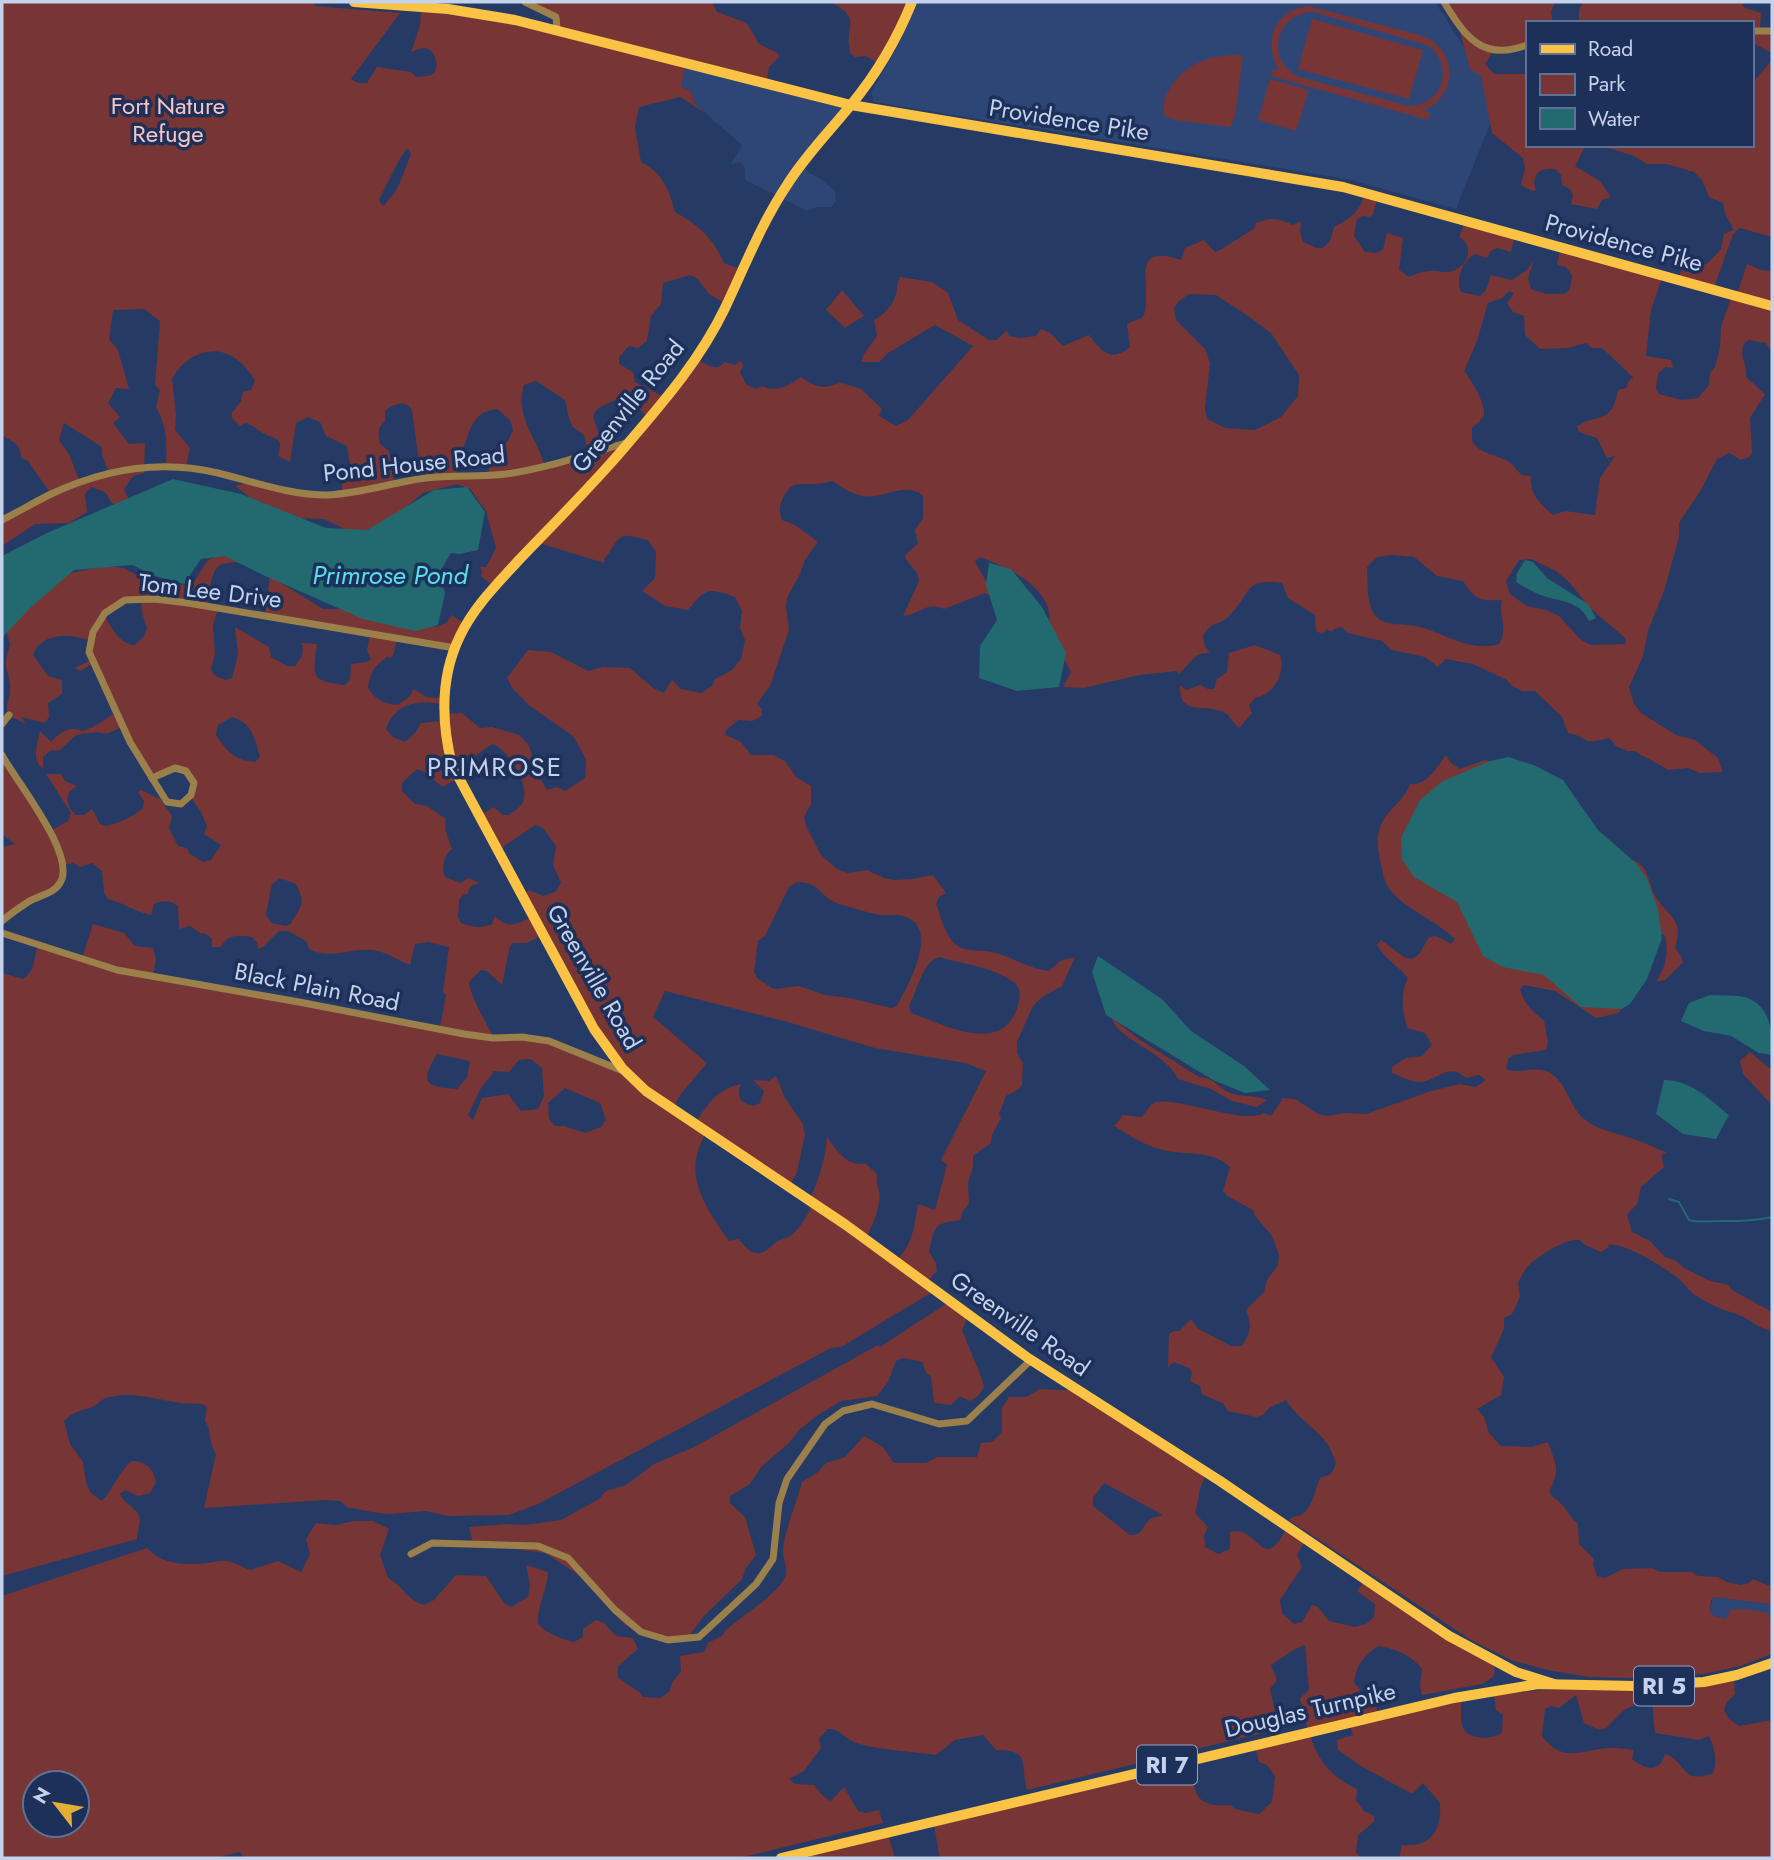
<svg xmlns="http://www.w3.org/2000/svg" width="1774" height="1860" viewBox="0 0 1774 1860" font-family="Jost,sans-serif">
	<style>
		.built { fill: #2e4676 }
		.green { fill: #773635; fill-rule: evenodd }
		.water { fill: #226a70 }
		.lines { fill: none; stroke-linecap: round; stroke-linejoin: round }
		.stream { stroke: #226a70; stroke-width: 2 }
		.minor { stroke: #9c804b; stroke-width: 7 }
		.major { stroke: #fbc346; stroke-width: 10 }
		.labels { text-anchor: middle; stroke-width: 7; stroke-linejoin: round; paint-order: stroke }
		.shield { fill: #1c3059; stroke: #92a1c0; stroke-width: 2 }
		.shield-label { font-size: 23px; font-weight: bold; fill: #c4d2ec }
		.park-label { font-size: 24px; fill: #f7c4c0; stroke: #1c3059 }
		.street-label { font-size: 24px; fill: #c4d2ec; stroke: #1c3059 }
		.water-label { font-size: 26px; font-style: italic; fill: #57dfea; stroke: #1c3059 }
		.neighbourhood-label { font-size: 26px; letter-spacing: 2px; fill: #c4d2ec; stroke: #1c3059 }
	</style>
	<rect width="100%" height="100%" fill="#253a65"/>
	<!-- built -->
	<g class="built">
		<path d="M 918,2 L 1435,2 L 1499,101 L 1456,209 L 1347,179 L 874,102 L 871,92 L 897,48 Z"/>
		<path d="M 686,64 L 849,105 L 801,164 L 809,173 L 818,177 L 835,191 L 836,201 L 831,207 L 817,207 L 807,211 L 745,180 L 745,169 L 740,162 L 731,164 L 742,145 L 695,104 L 691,91 L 681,87 Z"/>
		<path d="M 1713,1597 L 1771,1604 L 1772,1602 L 1772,1621 L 1768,1613 L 1730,1616 L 1726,1619 L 1714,1616 L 1710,1612 Z"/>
	</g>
	<!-- green -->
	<g class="green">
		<path d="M 2,2 L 315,2 L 315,6 L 400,13 L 351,79 L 358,83 L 367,83 L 377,67 L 411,72 L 416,77 C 421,76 429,77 433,74 C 440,68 436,52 428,49 C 423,47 416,50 411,52 L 420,26 L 421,8 L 554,28 L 555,17 L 526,2 L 712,2 L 717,12 L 747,23 L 759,44 L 778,53 L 779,57 L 769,67 L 766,84 L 686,64 L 681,87 L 691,91 L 695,104 L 705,113 L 680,97 L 639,107 L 635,127 L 641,162 C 663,173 669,190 675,212 C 699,225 713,238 724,263 L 740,269 L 726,304 L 709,294 L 698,279 L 690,275 L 663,283 L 661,304 L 651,316 L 647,341 L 638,348 L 629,346 L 619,357 L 619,364 L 633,372 L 635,382 L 664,397 L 696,359 C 707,364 716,373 725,362 L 735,365 L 740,361 L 743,365 L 740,373 L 747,385 L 756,389 L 762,386 C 777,393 788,386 801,377 C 813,386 825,391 839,382 L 861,389 L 882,409 L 879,416 L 896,426 L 908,420 L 973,346 L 935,325 L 888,353 L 879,362 L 861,362 L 864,354 L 877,336 L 874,320 C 884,315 893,305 896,294 C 898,286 896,285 900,277 L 932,282 L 948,293 L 958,320 L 989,340 L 997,340 L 1007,330 L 1009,336 L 1020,338 L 1036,336 L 1041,329 L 1050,333 L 1063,346 L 1089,335 C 1101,351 1111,363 1130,347 L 1127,324 L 1143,317 C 1155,290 1125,241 1181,260 L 1185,248 L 1204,240 L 1215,252 L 1220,250 L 1255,228 L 1256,223 C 1275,217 1275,218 1293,225 L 1301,221 L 1300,232 L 1303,242 L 1317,248 L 1323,248 L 1330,241 L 1334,227 C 1350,219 1361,211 1365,192 L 1378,196 L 1373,214 L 1370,217 L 1363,216 L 1357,219 L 1354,236 L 1365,252 L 1377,253 L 1383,249 L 1387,233 L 1403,238 L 1399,270 L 1409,277 C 1418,273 1427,270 1437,271 C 1440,271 1444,273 1448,272 C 1466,270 1477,247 1459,237 L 1466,221 L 1515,235 L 1511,252 L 1497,248 L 1491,251 L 1487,258 L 1475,254 C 1463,260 1455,279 1461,292 L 1480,296 L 1486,290 L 1491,275 L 1512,280 L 1527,270 L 1534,260 L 1528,278 L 1531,289 L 1546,294 L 1564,294 L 1570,289 L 1572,275 L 1566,267 L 1557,265 L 1560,249 L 1662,278 L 1651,310 L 1646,356 L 1671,360 L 1673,368 L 1665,367 L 1658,374 L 1656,388 L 1659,394 L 1682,400 L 1698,398 L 1709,385 L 1710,373 L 1715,367 L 1720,347 L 1721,327 L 1731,298 L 1736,297 L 1747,264 L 1761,270 L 1772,271 L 1772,350 L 1770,350 L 1766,343 L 1748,340 C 1735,352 1748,363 1746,377 L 1765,394 L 1750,418 L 1752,453 L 1749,457 L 1741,460 L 1729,453 L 1717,459 L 1701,490 L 1679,523 L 1679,537 L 1665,588 L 1648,631 L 1643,656 L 1629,687 L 1634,704 L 1641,713 L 1676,735 L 1695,740 L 1718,758 L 1723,772 L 1700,773 L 1688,768 L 1669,770 L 1634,751 L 1627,751 L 1616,746 L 1609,738 C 1580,746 1592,738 1568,733 L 1562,717 L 1535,691 L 1522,691 L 1512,686 L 1507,680 L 1473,664 L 1446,659 L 1438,667 L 1425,657 L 1392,650 L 1382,641 L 1348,633 L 1342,627 L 1334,629 L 1332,632 L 1327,629 L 1322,634 L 1316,631 L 1315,615 L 1288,598 L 1282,583 C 1242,578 1252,594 1229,616 C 1219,626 1211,621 1203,636 L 1205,647 L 1210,652 L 1197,655 L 1179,674 L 1177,671 L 1139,675 L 1084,688 L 1063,687 L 1071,672 C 1064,659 1056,646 1051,632 C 1048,624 1051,614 1047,605 C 1035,579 1005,567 980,557 L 975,561 C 981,574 989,584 994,598 L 985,593 L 944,609 C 927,601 919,615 903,616 L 919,581 L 917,573 L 905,558 L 907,553 L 918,544 L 915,530 L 923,518 L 923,496 C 906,480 883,500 863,496 C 852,494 841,487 832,481 C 827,482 821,484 816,484 C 798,486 793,478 783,498 C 779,506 779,512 782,520 L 795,525 L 818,542 L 805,560 L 800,574 L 787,598 L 786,607 L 789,630 L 770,686 L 757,704 L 762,709 L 762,716 L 752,721 L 738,720 L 725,731 L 726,735 L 741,742 L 751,755 L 774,755 L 786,762 L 796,777 L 811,786 L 811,804 L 804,817 L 806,826 L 821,855 L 837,869 L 848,873 L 867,870 L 884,878 L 894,880 L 912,879 L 933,875 L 946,893 L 939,897 L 936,904 C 941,917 945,935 955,944 C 965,953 979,949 992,952 C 1011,956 1028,969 1049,971 L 1060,961 L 1075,957 L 1062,986 L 1042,997 L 1033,1006 L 1017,1042 L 1017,1053 L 1023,1063 L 1022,1085 L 1019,1089 L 1006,1096 L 999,1114 L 1001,1118 L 992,1135 L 991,1143 L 973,1156 L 973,1167 L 968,1183 L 969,1203 L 962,1213 L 960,1220 C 933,1224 935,1225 929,1252 L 936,1263 L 937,1271 L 926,1283 L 934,1291 L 841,1347 L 831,1348 L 538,1504 L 509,1515 L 448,1516 L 426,1511 L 389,1514 L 372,1512 L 347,1507 L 340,1501 L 326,1500 L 204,1508 L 216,1454 C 208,1443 212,1431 205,1421 L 207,1407 C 200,1401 191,1405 181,1403 C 157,1400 131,1390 106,1398 C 100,1400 98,1405 92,1407 C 81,1411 73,1411 64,1421 L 70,1444 L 83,1462 L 86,1482 L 90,1492 L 101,1501 C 111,1495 118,1471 132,1461 C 147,1462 153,1468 156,1482 L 150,1493 L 138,1496 L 125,1490 L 120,1494 C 124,1505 140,1508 140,1521 C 139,1528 137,1532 137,1539 L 2,1576 L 2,973 L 23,979 C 35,972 34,957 38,945 L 82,958 L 93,924 L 124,933 L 135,946 L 153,948 L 156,959 L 153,976 L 440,1027 L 446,995 L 443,992 L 449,947 L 428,942 L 415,944 L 410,965 C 398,960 384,951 372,950 C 349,948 331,960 309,949 L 306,941 L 288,931 L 279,931 L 263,947 L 258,949 L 258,944 L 252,937 C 240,935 227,934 221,947 L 212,947 L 212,939 L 206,934 L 200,933 L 190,926 L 179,929 L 178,906 C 171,900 162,900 154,904 L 151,915 C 135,912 124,903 108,899 L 104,892 L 102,871 L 92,863 L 80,867 L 73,863 L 63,865 L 60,881 L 2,921 L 2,847 L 15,844 L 2,834 L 2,757 L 49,832 L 68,821 L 71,813 L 46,774 L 61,774 L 65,781 L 77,786 L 70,791 L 67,799 L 70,809 L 76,815 L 84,815 L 92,809 L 100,824 L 106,826 C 120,823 132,817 143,808 L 144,801 L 138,792 L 141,790 L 160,799 L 172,816 L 169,828 L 178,846 L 187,848 L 190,854 L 203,862 L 211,860 L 221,845 L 204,834 L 207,826 L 201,812 L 190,796 L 192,779 L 177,767 L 154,776 L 122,727 L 106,734 L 97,732 L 76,735 L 60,750 L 50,751 L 43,757 L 43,769 C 31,759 37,746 40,731 L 51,742 C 62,731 68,726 82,731 C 95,728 104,719 116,713 L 92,664 L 80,671 L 75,668 L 91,660 L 89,640 C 69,634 42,632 33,655 L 48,676 L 62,680 L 62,694 L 48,703 L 49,717 L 45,723 L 21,717 L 26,724 L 8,715 C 5,702 9,703 10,693 C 12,669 0,674 10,645 L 7,633 L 21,612 L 66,574 L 105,566 L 123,568 L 139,576 L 147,576 L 162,583 L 185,585 L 194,582 L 208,560 L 221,554 L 254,564 C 212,559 214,565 207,604 L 218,609 L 213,625 L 215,654 L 211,669 L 214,675 L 225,680 L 232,678 L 238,654 L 235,627 L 269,647 L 271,657 L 287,666 L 295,666 L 302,656 L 303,646 L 300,643 L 317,644 C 313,676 309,681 345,685 L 350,680 L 351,664 L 367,662 L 371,659 L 367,650 L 370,634 L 265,616 L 270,576 L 323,609 L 341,609 L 437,627 L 446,623 L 452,615 L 465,624 L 454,648 L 397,638 L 394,653 L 391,658 L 387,657 C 374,666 370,673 368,688 C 376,700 383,703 397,705 L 408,698 L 414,689 L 426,697 L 442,698 L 441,704 C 417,700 395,703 386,729 L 393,737 L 405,742 L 416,732 L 421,723 L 442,721 L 444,714 L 462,713 L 480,728 L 492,727 L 519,735 L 528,744 L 541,780 L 547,790 L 557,787 L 565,791 L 585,778 L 586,759 L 573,736 L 530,706 L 513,689 L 507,678 L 528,650 L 551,652 L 588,671 L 603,667 L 630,668 L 653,688 L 664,693 L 672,680 L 681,689 L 701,693 L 712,686 L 715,679 L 732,670 L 741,659 L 745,640 L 740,628 L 742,611 L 735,597 C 709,587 705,588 688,610 L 665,606 L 642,591 L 655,578 L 656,552 L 648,540 C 624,534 621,531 609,553 C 603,562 606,552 604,563 L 536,542 L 493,586 L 481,576 L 482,570 L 480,567 L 486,567 L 496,548 L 486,511 L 470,489 L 457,484 L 423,493 L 394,517 L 357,535 L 324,519 L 298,518 L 266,510 L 235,486 L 245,483 L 328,494 L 342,490 L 342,478 L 351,470 L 347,446 L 326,436 L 320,422 L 308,417 L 296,423 L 290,462 L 278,456 C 282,440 281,441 267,435 C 259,432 255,426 246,423 L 240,426 L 232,418 L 232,413 L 241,401 L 243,392 L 251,390 L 255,381 C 234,343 196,341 172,378 L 176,415 L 175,430 L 190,448 L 186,467 L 166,464 C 167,441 167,427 156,407 L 160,390 L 155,385 L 160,321 L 144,309 L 113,310 L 109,339 L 118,350 L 129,389 L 116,388 L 108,403 L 120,417 L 113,423 L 129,444 L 145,443 L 144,473 L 133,476 L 124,489 L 129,500 L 120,506 L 112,503 L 105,492 L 91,487 L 85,494 L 87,512 L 69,523 L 35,524 L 2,546 L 2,519 L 50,493 L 28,461 L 21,458 C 21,444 13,441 2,436 ZM 408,148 L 411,154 C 406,166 402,180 395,192 C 392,197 387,200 384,206 L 380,203 L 379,200 C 385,189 401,153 408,148 ZM 1509,291 L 1514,293 L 1507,303 L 1513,312 L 1524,316 L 1525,335 L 1540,349 L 1568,348 L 1586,343 L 1592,348 L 1602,348 L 1634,378 L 1630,379 L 1626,388 L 1618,390 C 1611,425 1601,412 1577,426 L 1579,432 L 1597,438 L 1607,458 L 1615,456 L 1600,478 L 1595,515 L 1565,511 L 1553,515 C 1541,504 1528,493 1531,476 L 1522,475 C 1517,471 1514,465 1509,462 C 1497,454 1480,455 1472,441 L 1472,428 C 1476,424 1482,420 1484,415 C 1486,404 1471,379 1464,371 L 1477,341 L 1488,303 L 1502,298 ZM 1189,294 L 1216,295 L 1245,314 L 1271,333 L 1299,375 L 1298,396 L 1281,417 L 1255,430 L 1225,428 L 1207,419 L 1205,409 L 1210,363 L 1205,349 L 1176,320 L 1174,308 L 1179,301 ZM 536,381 L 565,400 L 569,418 L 573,427 L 584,435 L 588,452 L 545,466 C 537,438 514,415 524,385 ZM 618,399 C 632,400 638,407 647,417 L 626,443 L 604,447 C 595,415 581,414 618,399 ZM 402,403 L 409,406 L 412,410 L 421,478 L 395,482 L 389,451 L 380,444 C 378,434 377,428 385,421 L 385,411 L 391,406 ZM 497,409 L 510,420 L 513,430 L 508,441 L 488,456 L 489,473 L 457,475 C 456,455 461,455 467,438 C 473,421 478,411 497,409 ZM 64,423 L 102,447 L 102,454 L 108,471 L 79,480 L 69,454 L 59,440 ZM 1393,555 L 1414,557 L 1437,576 L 1463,581 C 1475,600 1480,601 1502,600 C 1498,615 1509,629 1499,644 C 1468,653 1444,632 1416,626 C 1403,623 1383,627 1375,615 C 1366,602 1368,583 1367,567 L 1377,557 ZM 1531,559 L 1556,571 L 1570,583 L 1590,608 L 1624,637 L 1626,641 L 1625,644 L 1591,645 L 1581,640 L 1559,616 L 1546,610 L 1527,606 L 1510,594 L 1506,581 L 1519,560 ZM 141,599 L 142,613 L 147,628 L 144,636 L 135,645 C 119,644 112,628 104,615 L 125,600 ZM 232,717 C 254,724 254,738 260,757 L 255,762 C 235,760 228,753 216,735 L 218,725 ZM 493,744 C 509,751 532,786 522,804 C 519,808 513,812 509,815 L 503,815 L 494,807 L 479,816 L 500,849 L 535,825 L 543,828 L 556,846 L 553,865 L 561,883 L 555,892 L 543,896 L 529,890 L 523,896 L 532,917 C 517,924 508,930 495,916 L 492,924 C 482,929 471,927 461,923 L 458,917 L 459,900 L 464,894 L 468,894 C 469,886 472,885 480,883 L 468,878 L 461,883 L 445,877 C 441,868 444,855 452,849 L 445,829 L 446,819 L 427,806 L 415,804 L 402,791 L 402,783 L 417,769 L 426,773 L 442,787 L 457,779 L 455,770 C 470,763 479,751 493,744 ZM 280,878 L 296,884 C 304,900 304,903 294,918 C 287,927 297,921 286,926 L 271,923 L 266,914 L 272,884 ZM 797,882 C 821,882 820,898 839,904 C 851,907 864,912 876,914 C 884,917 895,913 903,916 C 942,926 908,985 897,1006 L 891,1008 L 850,998 L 825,995 L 799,986 L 774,989 L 758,979 L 754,972 L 758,941 L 765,936 L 789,887 ZM 542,935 L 619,1069 L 528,1037 L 494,1037 C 488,1028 468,990 469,982 L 481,970 L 487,971 L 502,985 L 510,946 L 513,943 L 527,943 ZM 940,957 C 965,965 990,966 1012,981 C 1021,986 1021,996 1018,1005 C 1004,1057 944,1025 911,1013 L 909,1006 C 917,991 923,960 940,957 ZM 665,991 L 784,1021 L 875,1048 L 965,1063 L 986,1071 L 941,1160 L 947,1165 L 935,1210 L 918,1204 C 914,1227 913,1245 895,1262 L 865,1239 C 872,1227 882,1205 879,1190 C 877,1184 876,1182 877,1174 L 865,1163 C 848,1168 836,1150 827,1137 C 825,1160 820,1174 812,1195 C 810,1200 811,1206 809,1212 C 806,1218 798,1229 793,1234 C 788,1239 779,1239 774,1244 C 759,1259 751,1255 739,1239 L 729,1241 C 705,1206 681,1175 706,1133 L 789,1187 L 797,1172 L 805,1135 L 803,1124 L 785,1098 L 776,1076 L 769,1081 L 753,1080 L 764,1091 L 760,1103 L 754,1106 C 741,1104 735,1097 741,1084 C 716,1090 708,1103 695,1124 L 672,1109 L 681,1094 L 707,1063 L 653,1017 ZM 437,1054 L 470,1061 L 467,1077 L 457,1089 C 424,1087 420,1082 437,1054 ZM 531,1059 L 542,1068 L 544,1096 L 538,1109 L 521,1111 L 508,1094 L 482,1098 L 473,1120 L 468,1115 L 481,1088 L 493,1073 L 492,1071 L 509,1072 L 519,1060 ZM 565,1088 L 600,1103 L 606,1120 L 601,1127 L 585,1133 L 564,1126 L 555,1126 L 549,1119 L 548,1103 Z"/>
		<path d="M 831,2 L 910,2 L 878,63 L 866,56 L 855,57 L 851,54 C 842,25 865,21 831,2 Z"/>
		<path d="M 1443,2 L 1555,2 L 1551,12 L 1553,23 L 1527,23 L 1527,50 L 1526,46 L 1494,50 L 1485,64 L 1494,74 L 1527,74 L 1527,145 L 1586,145 L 1575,166 L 1600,181 L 1611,197 L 1602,200 L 1597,209 L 1571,204 L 1573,195 L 1570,189 L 1562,185 L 1561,175 L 1555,169 C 1543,168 1536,170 1534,183 L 1536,190 L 1532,191 L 1521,185 L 1525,169 L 1523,158 L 1492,133 L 1481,76 L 1470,69 L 1459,28 Z"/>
		<path d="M 1583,2 L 1740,2 L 1745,8 L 1761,13 L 1760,29 L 1772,31 L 1772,53 L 1751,42 L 1751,23 L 1579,23 L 1579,10 Z"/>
		<path d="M 1309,6 L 1423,36 C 1458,50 1458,95 1424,111 L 1430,113 L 1428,120 L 1271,76 L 1273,69 L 1279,70 C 1262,42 1275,9 1309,6 ZM 1314,12 L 1429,46 C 1455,67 1442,106 1409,106 L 1300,77 C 1264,62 1275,12 1314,12 Z"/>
		<path d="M 1312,19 L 1423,50 L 1409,99 L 1298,69 Z"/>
		<path d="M 1234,55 L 1243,56 L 1235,116 L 1230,127 L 1175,120 L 1165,116 C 1162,108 1164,97 1169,90 C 1184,65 1206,56 1234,55 Z"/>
		<path d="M 1772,60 L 1772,237 L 1740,228 L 1733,234 L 1713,291 L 1678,281 L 1684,261 L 1693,259 L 1700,264 L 1707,264 L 1721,249 L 1724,234 L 1733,230 C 1732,222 1724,217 1723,203 L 1709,197 L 1702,180 L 1694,172 L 1667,164 L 1647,164 L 1634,156 L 1599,145 L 1751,145 L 1751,91 L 1754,88 L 1755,80 Z"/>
		<path d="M 1270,79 L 1309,90 L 1296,131 L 1258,120 Z"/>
		<path d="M 842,290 L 864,316 L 845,328 L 826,310 Z"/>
		<path d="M 1255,645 L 1280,655 C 1286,672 1274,695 1255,698 L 1249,705 L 1252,713 L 1239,728 C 1233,723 1230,715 1223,712 C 1205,703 1178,717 1180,685 L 1186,690 L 1200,685 L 1208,689 L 1214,689 L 1217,679 L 1227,672 L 1229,653 Z"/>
		<path d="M 1446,755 L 1451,763 L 1460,769 L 1485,760 L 1532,770 L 1613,861 C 1619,861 1630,859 1635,861 C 1650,867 1649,889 1657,899 C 1663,909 1673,914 1677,926 C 1679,933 1677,940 1675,948 L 1681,956 L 1683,962 L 1665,980 L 1656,982 C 1666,965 1669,955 1665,936 L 1658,932 L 1619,1013 L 1596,1018 L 1555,991 L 1524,985 L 1520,989 C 1523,1002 1533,1013 1544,1020 L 1548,1043 L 1546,1050 L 1513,1055 L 1508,1059 L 1506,1069 C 1519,1075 1535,1065 1548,1072 C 1567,1081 1568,1105 1583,1118 C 1597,1130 1611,1131 1627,1137 C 1641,1141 1654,1147 1667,1153 L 1661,1155 L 1664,1167 L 1641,1187 L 1637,1204 L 1627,1215 L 1632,1232 L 1650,1241 L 1665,1257 L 1676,1261 L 1684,1268 L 1710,1281 L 1729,1285 L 1732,1290 L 1772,1312 L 1772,1331 C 1758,1329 1747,1316 1733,1313 C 1720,1309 1707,1303 1695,1295 C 1689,1291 1685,1284 1680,1280 C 1666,1268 1625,1242 1608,1245 L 1609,1247 L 1601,1252 L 1583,1244 L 1580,1240 C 1566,1238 1542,1254 1530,1264 C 1525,1269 1521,1277 1518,1283 L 1520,1297 L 1512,1314 L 1504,1318 L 1504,1329 L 1491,1357 L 1504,1377 L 1501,1395 L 1477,1409 L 1484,1417 L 1489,1433 L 1501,1446 L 1531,1447 L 1548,1442 C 1556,1466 1561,1468 1549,1492 C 1553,1499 1558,1499 1562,1505 C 1569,1512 1570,1518 1578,1524 L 1579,1544 L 1594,1559 L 1593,1564 L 1597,1576 L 1605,1578 L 1623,1569 L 1651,1568 L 1660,1572 L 1691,1572 L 1698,1576 L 1718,1577 L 1727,1582 L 1741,1585 L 1749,1583 L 1753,1579 L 1772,1587 L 1771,1604 L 1714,1597 L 1711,1600 L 1710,1612 L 1714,1616 L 1726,1619 L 1731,1610 L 1746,1609 L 1768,1613 L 1772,1621 L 1772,1654 L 1740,1666 L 1703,1674 L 1630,1678 L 1589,1677 L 1547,1670 L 1511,1660 L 1471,1640 L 1289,1520 C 1295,1514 1299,1518 1305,1512 C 1313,1504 1315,1489 1320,1478 L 1331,1474 L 1336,1464 C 1328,1431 1302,1426 1286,1400 L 1269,1408 L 1263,1415 L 1256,1417 L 1228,1411 L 1224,1404 L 1202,1394 L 1200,1386 L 1190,1381 L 1192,1373 L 1189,1368 L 1174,1362 L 1168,1367 L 1169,1334 L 1174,1331 L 1179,1331 L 1191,1319 L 1197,1328 L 1231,1346 L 1242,1346 C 1251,1332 1252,1326 1246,1310 L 1264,1292 L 1267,1280 L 1278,1265 L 1279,1255 L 1272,1236 L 1255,1216 L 1253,1210 L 1227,1196 L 1223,1191 L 1230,1167 C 1210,1149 1187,1156 1163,1150 C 1145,1146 1129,1135 1114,1126 L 1123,1115 L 1142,1117 C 1145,1113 1149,1107 1152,1104 C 1167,1092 1244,1126 1264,1113 L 1271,1116 L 1283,1098 L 1295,1099 L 1318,1114 L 1327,1116 L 1345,1113 L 1366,1114 L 1431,1091 L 1460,1084 L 1476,1087 L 1486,1080 L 1479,1075 L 1466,1078 C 1447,1061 1439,1081 1419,1082 C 1410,1082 1401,1076 1392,1073 L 1392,1067 L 1406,1058 L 1422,1056 L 1432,1045 L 1425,1033 L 1407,1028 C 1403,1010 1399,996 1408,978 C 1398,966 1384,958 1377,945 L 1381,940 L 1404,957 L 1412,959 C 1431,950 1420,923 1451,944 L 1455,939 C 1437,921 1405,909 1390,890 C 1384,882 1382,870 1380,860 C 1378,849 1376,839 1380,828 C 1385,810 1405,801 1410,784 C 1427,786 1436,768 1446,755 Z"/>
		<path d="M 1112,1018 L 1140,1040 L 1199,1077 C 1215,1077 1220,1091 1234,1094 C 1246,1097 1254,1095 1267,1100 L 1257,1107 L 1232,1101 L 1211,1089 L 1178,1079 C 1166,1052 1116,1039 1112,1018 Z"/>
		<path d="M 1750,1052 L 1769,1068 L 1772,1066 L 1772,1105 L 1743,1074 L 1740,1061 Z"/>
		<path d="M 949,1302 L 968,1316 L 962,1330 L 982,1379 L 984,1387 L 978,1396 L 970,1401 L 960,1396 L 951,1405 L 934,1403 L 931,1376 L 926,1373 L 922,1362 L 903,1358 L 896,1361 L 888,1382 L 877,1396 L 841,1401 L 818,1415 L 799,1430 L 788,1444 L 762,1466 L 750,1484 L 730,1496 L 730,1503 L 745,1517 L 756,1555 L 746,1568 L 742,1579 L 703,1617 L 690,1635 L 681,1640 L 646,1637 L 625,1625 L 576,1573 L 545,1553 L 510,1548 L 474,1547 L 469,1527 L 508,1524 L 524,1525 L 561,1520 L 599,1499 L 606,1491 L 626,1485 L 654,1464 L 694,1447 L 878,1345 L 880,1347 Z"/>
		<path d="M 1040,1389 L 1079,1391 L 1205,1477 C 1198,1489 1199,1500 1195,1513 L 1208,1527 L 1204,1536 L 1205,1547 L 1218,1554 L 1230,1549 L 1230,1532 C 1260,1525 1261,1575 1286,1530 L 1304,1542 L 1297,1555 L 1302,1567 L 1280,1600 L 1282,1613 L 1294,1624 L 1302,1622 L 1312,1605 L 1318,1607 L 1329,1621 L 1355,1627 L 1366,1624 L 1374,1617 L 1375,1604 L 1357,1591 L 1363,1583 L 1459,1647 L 1493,1665 L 1495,1670 L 1493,1677 L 1482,1684 L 1422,1695 L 1420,1686 L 1422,1669 C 1410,1654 1396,1649 1378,1646 C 1364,1656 1356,1665 1354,1682 L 1362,1693 L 1374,1696 L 1378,1714 L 1308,1731 L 1300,1698 L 1309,1690 L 1305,1645 L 1295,1649 L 1271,1665 L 1277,1680 L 1270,1689 L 1279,1729 L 1027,1790 C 1020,1763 1031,1750 996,1750 L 983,1735 L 955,1740 L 936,1755 C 916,1752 867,1749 852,1741 C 843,1736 838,1728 828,1729 L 819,1738 L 821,1748 L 804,1771 L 789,1779 L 795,1784 L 814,1785 L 824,1797 L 831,1801 L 844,1787 L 858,1811 L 865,1813 L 879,1810 L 883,1823 L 739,1858 L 244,1858 L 240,1852 L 215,1858 L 2,1858 L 2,1596 L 147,1548 C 164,1566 185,1565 208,1563 C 214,1563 219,1560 224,1561 C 234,1561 241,1567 250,1570 L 278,1561 L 301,1572 L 310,1554 L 306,1539 L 316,1523 L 336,1525 L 354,1521 L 373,1521 L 389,1529 L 380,1555 L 388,1578 C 406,1588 405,1599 424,1605 L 434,1600 L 456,1575 L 486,1576 L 504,1603 L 511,1607 L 528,1597 L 530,1584 L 526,1565 L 548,1572 C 547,1591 537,1605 538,1624 C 546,1633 561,1639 574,1642 L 583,1637 L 583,1629 L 596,1620 L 604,1623 L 616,1636 L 633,1638 L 638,1649 L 618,1666 L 618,1678 L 639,1692 L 643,1697 L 660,1698 L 669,1692 L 673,1681 L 681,1672 L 680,1656 L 704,1652 L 708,1643 L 722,1636 L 726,1630 C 742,1616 775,1596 784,1579 C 790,1569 783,1562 783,1552 C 783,1534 797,1502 802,1482 L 818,1472 L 826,1463 L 845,1457 L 864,1436 L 883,1447 L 894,1463 L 926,1463 L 937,1457 L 977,1457 L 981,1443 L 992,1442 L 1002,1432 L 1002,1408 L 1009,1397 L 1026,1397 ZM 1104,1483 L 1163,1515 C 1160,1516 1156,1517 1152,1518 C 1142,1524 1144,1536 1130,1535 L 1093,1506 L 1093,1498 ZM 35,1783 L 77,1783 L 77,1825 L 35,1825 Z"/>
		<path d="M 1734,1679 L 1735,1694 L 1727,1702 L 1724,1710 L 1729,1719 L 1739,1726 L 1772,1720 L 1772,1858 L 1399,1858 L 1402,1845 C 1431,1848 1442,1830 1440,1803 L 1423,1783 L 1412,1794 L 1361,1766 L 1338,1750 L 1337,1740 L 1353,1735 L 1350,1724 L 1461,1700 C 1462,1708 1460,1716 1462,1724 C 1464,1741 1492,1740 1502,1733 L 1503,1715 L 1496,1710 L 1494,1695 L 1552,1689 L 1636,1689 L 1634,1705 L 1624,1710 L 1606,1728 L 1599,1730 L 1584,1723 L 1576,1695 L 1559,1708 L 1551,1706 L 1545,1709 L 1542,1736 C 1562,1763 1579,1751 1606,1748 C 1615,1747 1625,1749 1634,1750 L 1632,1759 C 1645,1770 1660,1773 1665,1754 C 1686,1760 1681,1786 1713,1773 C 1718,1761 1714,1747 1709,1736 L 1699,1740 L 1655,1733 L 1651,1689 L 1669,1689 Z"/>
		<path d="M 1310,1734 C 1317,1761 1332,1777 1357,1789 L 1356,1800 L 1364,1811 L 1374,1816 L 1374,1822 L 1358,1835 L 1356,1852 L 1361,1858 L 941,1858 L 939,1855 L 934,1824 L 1189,1763 C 1196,1793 1193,1808 1231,1805 L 1235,1809 L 1259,1814 L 1272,1802 L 1275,1776 L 1267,1765 L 1259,1762 L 1255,1747 Z"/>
		<path d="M 888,1835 L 895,1858 L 793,1858 Z"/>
	</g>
	<!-- water -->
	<g class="water">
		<path d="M 173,479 L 241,494 L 326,528 L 367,530 L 434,490 L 467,487 L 485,512 L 478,550 L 460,554 L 451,553 L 439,573 L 445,593 L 438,625 L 415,631 L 363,619 L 263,575 L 225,556 L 201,559 L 184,584 L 151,575 L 133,565 L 74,570 L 30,608 L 2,638 L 2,556 L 47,533 Z"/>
		<path d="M 1525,560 L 1533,562 L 1547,578 L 1588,604 L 1596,618 L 1589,621 C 1580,602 1565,602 1547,597 C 1535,594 1526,588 1516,582 L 1517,573 Z"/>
		<path d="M 989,563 L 1011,569 L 1042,607 L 1066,653 L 1059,687 L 1017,691 L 979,678 L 980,646 L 997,620 L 986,585 Z"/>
		<path d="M 1509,757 L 1536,766 L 1563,780 L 1598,830 L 1636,863 L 1647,879 L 1658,909 L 1662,938 L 1647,979 L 1630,1004 L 1622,1009 L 1581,1007 L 1544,975 L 1503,967 L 1483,956 L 1457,902 L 1414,877 L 1402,859 L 1401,838 L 1420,800 L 1443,781 L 1490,761 Z"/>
		<path d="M 1098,956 L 1162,999 L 1191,1031 L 1244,1066 L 1270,1090 L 1245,1093 L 1213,1080 L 1106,1015 L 1092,972 Z"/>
		<path d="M 1710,995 C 1721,996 1740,994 1750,999 C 1772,1010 1772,1034 1772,1055 L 1759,1053 L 1731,1036 L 1704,1031 L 1681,1021 L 1689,1003 Z"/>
		<path d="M 1664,1080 C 1691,1080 1709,1099 1729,1115 L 1716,1139 L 1683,1134 L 1656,1114 Z"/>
	</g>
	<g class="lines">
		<!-- stream -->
		<path class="stream" d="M 1669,1199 L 1679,1202 L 1689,1220 C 1701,1223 1710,1221 1722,1221 C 1740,1221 1755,1221 1772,1217"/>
		<!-- minor -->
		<g class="minor">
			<path d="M 525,2 L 556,17 L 557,29"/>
			<path d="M 1444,2 C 1465,37 1483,62 1527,45"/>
			<path d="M 1751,31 L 1772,31"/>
			<path d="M 2,520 C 18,512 33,503 49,495 C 103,469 159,459 218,473 C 254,482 290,495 327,495 C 359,494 394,482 426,478 C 453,475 480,477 506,474 C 548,468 587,454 629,442"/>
			<path d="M 2,724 L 9,715"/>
			<path d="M 2,755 C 15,780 78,856 60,883 C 54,894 37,896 28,902 C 19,908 10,914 2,921"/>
			<path d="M 175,768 L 186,771 L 194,783 L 191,795 L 181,804 L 167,802 L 152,778 Z"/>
			<path d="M 152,778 L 130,742 L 89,652 L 93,632 L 105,613 L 125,600 L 155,599 L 188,603 L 455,648"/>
			<path d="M 2,933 L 117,970 L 299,1002 L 464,1034 L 493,1038 L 522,1037 L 549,1041 L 623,1071"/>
			<path d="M 411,1554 L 432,1543 L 538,1546 L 568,1558 L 615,1610 L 641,1632 L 668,1640 L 699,1637 L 756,1584 L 773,1559 L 779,1503 L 787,1479 L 825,1424 L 843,1411 L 872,1404 L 939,1424 L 967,1421 L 1031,1360"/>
		</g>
		<!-- major -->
		<g class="major">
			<path d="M 354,2 L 448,9 L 515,20 L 851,105 L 1343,187 L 1772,306"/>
			<path d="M 912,2 C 897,39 876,75 850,106 C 829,132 805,156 787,185 C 761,224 745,266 725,308 C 701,358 666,399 630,441 C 595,483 556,521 518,561 C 497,584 474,607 460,636 C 440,677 441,721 452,765 L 594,1029 L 622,1068 L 646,1091 L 846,1225 L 1028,1358 L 1220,1481 L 1449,1636 L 1516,1672 L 1554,1684"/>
			<path d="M 781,1858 L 1454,1698 L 1538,1684 L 1635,1686 L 1704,1682 L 1737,1675 L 1772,1663"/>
		</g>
	</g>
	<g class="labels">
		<!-- shield labels -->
		<g class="shield">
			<rect x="1634" y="1666.5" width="60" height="39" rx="5"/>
			<rect x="1137" y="1745.5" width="60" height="39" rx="5"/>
		</g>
		<g class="shield-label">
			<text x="1664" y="1694">RI 5</text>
			<text x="1167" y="1773">RI 7</text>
		</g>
		<!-- park labels -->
		<g class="park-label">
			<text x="168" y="114">Fort Nature<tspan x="168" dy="28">Refuge</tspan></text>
		</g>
		<!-- street labels -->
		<g class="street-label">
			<text transform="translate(1069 120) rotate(9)" y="8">Providence Pike</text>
			<text transform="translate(1624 243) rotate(15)" y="8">Providence Pike</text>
			<text transform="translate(628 406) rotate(-51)" y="8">Greenville Road</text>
			<text transform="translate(414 464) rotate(-6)" y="8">Pond House Road</text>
			<text transform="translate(210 591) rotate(7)" y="8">Tom Lee Drive</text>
			<text transform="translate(594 977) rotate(60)" y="8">Greenville Road</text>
			<text transform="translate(317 987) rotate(11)" y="8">Black Plain Road</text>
			<text transform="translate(1020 1324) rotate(35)" y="8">Greenville Road</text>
			<text transform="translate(1310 1710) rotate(-13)" y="8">Douglas Turnpike</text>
		</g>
		<!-- water labels -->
		<g class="water-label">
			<text x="390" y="584">Primrose Pond</text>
		</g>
		<!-- neighbourhood labels -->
		<g class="neighbourhood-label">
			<text x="495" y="776">PRIMROSE</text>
		</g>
	</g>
	<!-- border -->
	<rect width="1774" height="1860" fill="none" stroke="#c4d2ec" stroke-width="7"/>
	<!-- legend -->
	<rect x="1526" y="21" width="228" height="126" fill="#1c3059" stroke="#5f7194" stroke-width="2"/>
	<rect x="1540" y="44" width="35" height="10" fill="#fbc346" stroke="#5f7194" stroke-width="2"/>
	<text x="1588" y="56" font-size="21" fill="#c4d2ec">Road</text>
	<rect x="1540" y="74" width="35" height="21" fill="#773635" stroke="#5f7194" stroke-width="2"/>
	<text x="1588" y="91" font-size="21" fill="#c4d2ec">Park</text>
	<rect x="1540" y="108" width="35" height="21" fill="#226a70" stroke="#5f7194" stroke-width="2"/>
	<text x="1588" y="126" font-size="21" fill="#c4d2ec">Water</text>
	<!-- north arrow -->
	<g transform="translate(56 1804) rotate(301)"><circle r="33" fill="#1c3059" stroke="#5f7194" stroke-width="2"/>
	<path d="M0-5L12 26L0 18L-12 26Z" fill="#e3ae35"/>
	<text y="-10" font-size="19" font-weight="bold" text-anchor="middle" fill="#c4d2ec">N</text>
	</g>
</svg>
